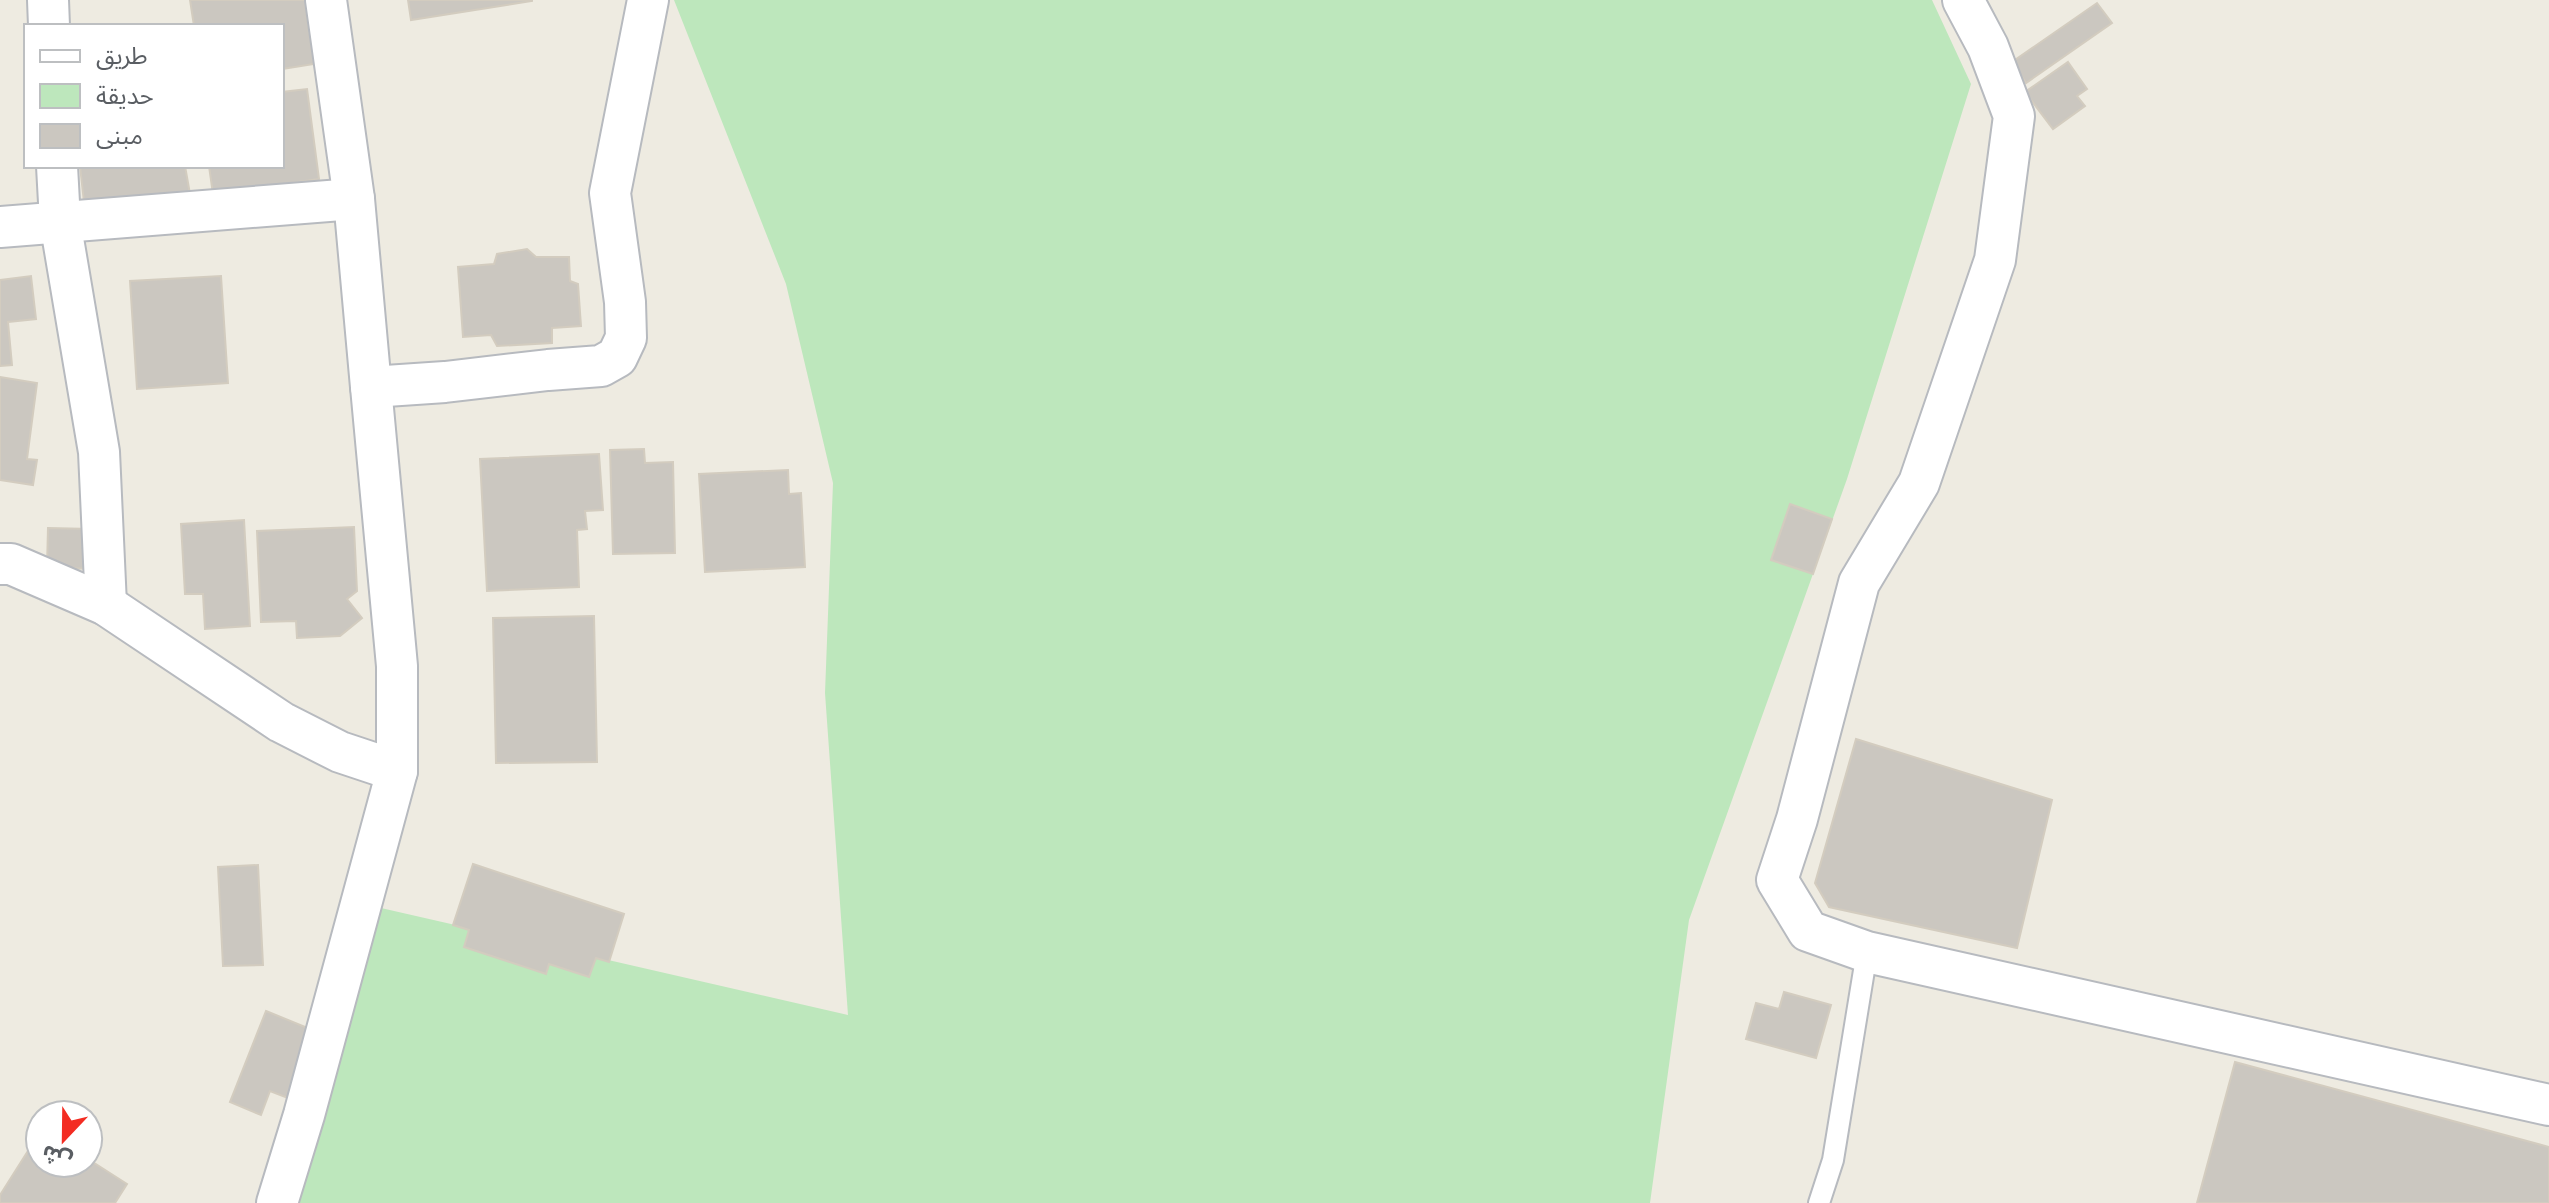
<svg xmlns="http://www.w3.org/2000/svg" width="2549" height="1203" viewBox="0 0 2549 1203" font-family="'Sofia Sans Condensed','Noto Sans Arabic',sans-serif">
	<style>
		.green { fill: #bde7bc }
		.building { fill: #cbc7c0; stroke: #d3ccbf; stroke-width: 2 }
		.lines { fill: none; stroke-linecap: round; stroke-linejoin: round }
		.service-casing { stroke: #b7babf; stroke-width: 24 }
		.minor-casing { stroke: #b7babf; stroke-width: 44 }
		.service { stroke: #fff; stroke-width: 20 }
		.minor { stroke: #fff; stroke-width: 40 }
	</style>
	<rect width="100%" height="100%" fill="#eeebe1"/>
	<!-- green -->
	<path class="green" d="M 674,0 L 1932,0 L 1971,84 L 1847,479 L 1689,920 L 1650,1203 L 298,1203 L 381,908 L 848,1015 L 825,693 L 833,483 L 786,284 Z"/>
	<!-- building -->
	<g class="building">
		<path d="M 190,0 L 305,0 L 314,64 L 282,69 L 282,26 L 194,26 Z"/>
		<path d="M 408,0 L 532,0 L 532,1 L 411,20 Z"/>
		<path d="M 2097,3 L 2112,23 L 2026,83 L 2012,62 Z"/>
		<path d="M 2068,62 L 2087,89 L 2077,96 L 2085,106 L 2053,129 L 2025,92 Z"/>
		<path d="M 307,89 L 319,179 L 213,194 L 209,166 L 282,166 L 282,92 Z"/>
		<path d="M 80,166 L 185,166 L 190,194 L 85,211 Z"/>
		<path d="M 527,249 L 536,257 L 569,257 L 570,281 L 578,284 L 581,326 L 552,328 L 552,343 L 497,346 L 491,335 L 463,337 L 458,267 L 494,264 L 497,254 Z"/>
		<path d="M 31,276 L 36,319 L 8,322 L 12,365 L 0,366 L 0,280 Z"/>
		<path d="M 221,276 L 228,383 L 137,389 L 130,281 Z"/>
		<path d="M 0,377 L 37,383 L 27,459 L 37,460 L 33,485 L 0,480 Z"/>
		<path d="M 644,449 L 645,463 L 673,462 L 675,553 L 613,554 L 610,450 Z"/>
		<path d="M 599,454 L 603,510 L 585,511 L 587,529 L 577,530 L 579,587 L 487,591 L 480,459 Z"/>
		<path d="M 788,470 L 789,494 L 801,493 L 805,567 L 705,572 L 699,474 Z"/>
		<path d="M 1790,504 L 1832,519 L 1813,574 L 1771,560 Z"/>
		<path d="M 244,520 L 250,626 L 205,629 L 203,594 L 185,594 L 181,524 Z"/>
		<path d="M 354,527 L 357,591 L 347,599 L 362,618 L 340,636 L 297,638 L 296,621 L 261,622 L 257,531 Z"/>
		<path d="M 48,528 L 91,529 L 90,569 L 47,567 Z"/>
		<path d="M 594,616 L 597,762 L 496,763 L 493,618 Z"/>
		<path d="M 1856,739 L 2052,800 L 2017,948 L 1829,907 L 1815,883 Z"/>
		<path d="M 473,864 L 624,914 L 609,962 L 596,958 L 589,977 L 549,964 L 546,974 L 464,947 L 469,930 L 453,925 Z"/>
		<path d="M 258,865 L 263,965 L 223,966 L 218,867 Z"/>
		<path d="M 1784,992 L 1831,1005 L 1816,1058 L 1746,1039 L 1756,1003 L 1779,1009 Z"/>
		<path d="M 266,1011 L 320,1033 L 293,1100 L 270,1091 L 261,1115 L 230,1102 Z"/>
		<path d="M 2235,1062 L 2549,1147 L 2549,1203 L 2197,1203 Z"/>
		<path d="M 40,1132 L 40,1163 L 88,1163 L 88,1159 L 127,1184 L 115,1203 L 0,1203 L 0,1195 Z"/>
	</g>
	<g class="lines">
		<defs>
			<path id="service" d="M 1819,1203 L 1833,1160 L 1867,952"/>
			<g id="minor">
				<path d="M 48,0 L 49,26"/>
				<path d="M 1963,0 L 1988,47 L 2014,116 L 1995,260 L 1919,483 L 1859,583 L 1797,819 L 1777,880 L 1808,931 L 1867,952 L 2549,1105"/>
				<path d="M 57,166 L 60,221 L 99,452 L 106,605"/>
				<path d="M 0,227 L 354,199"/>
				<path d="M 371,387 L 445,382 L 548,370 L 601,366 L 617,357 L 626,338 L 625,302 L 610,193 L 648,0"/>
				<path d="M 0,564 L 11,564 L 106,605 L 281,722 L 340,752 L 397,771"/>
				<path d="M 277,1203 L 304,1115 L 397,771 L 397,666 L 371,387 L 354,199 L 326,0"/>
			</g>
		</defs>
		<!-- service casing -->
		<use href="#service" class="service-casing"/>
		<!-- minor casing -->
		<use href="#minor" class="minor-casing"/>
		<!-- service -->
		<use href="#service" class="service"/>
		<!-- minor -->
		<use href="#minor" class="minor"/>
	</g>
	<!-- legend -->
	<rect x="24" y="24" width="260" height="144" fill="#ffffff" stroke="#bdbfc1" stroke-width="2"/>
	<rect x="40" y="50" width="40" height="12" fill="#ffffff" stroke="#bdbfc1" stroke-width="2"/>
	<text x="96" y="64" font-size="24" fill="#5a5e63">طريق</text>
	<rect x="40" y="84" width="40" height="24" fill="#bde7bc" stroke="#bdbfc1" stroke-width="2"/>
	<text x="96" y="104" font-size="24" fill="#5a5e63">حديقة</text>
	<rect x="40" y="124" width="40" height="24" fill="#cbc7c0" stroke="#bdbfc1" stroke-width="2"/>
	<text x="96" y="144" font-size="24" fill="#5a5e63">مبنى</text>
	<!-- north arrow -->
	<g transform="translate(64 1139) rotate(202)"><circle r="38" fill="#ffffff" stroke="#bdbfc1" stroke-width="2"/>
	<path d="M0-6L14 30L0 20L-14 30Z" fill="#f32c22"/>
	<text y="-12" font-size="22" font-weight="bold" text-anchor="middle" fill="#5a5e63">ش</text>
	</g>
</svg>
